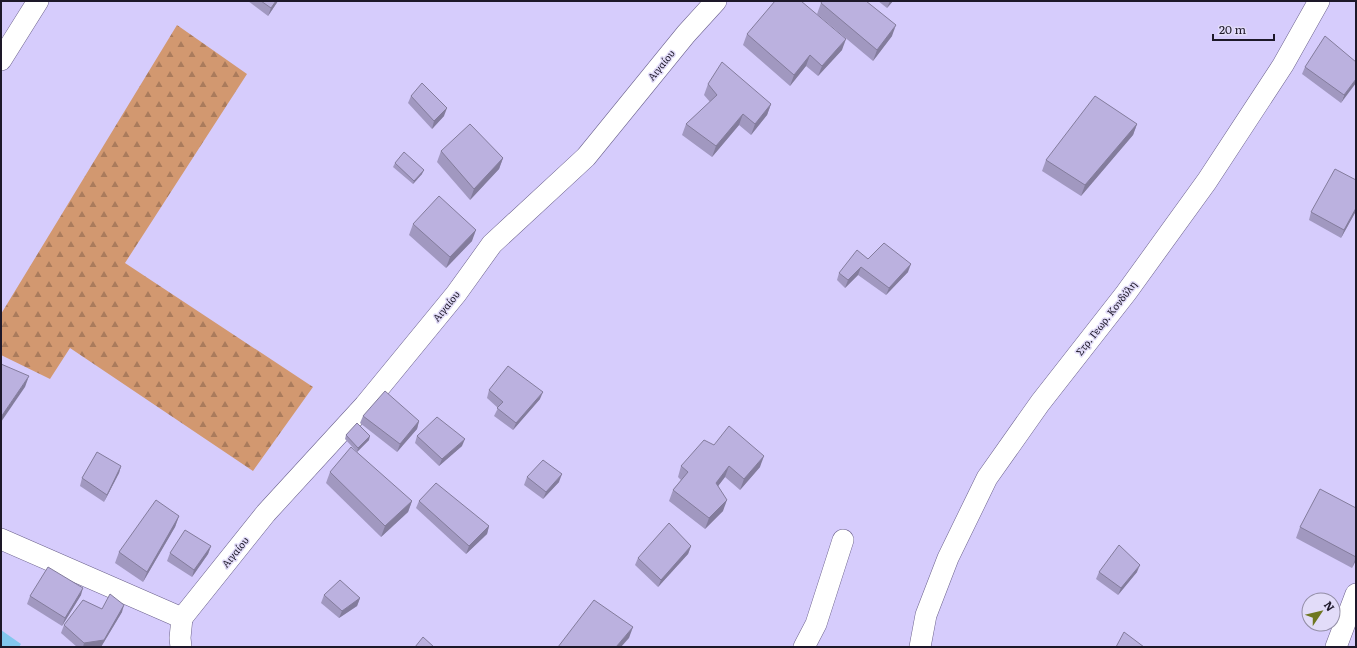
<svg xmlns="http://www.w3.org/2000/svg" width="1357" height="648" viewBox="0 0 1357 648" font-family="Literata,serif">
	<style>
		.forest { fill: url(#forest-firs) }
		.water { fill: #83c7ee }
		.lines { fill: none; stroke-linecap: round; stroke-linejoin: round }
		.minor-casing { stroke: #6b618c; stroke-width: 22 }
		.minor { stroke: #fff; stroke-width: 21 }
		.wall { fill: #a198c0 }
		.shaded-wall { fill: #837c9c }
		.building { fill: #bbb1df; stroke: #837c9c }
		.labels { text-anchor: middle; stroke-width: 3; stroke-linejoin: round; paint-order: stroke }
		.street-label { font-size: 10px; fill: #1d1829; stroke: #e2dcf9 }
	</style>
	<defs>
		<pattern id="forest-firs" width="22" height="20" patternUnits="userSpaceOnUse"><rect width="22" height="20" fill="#d29870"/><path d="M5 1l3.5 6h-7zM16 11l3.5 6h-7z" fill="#aa7b5c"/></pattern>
	</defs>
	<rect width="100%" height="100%" fill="#d6ccfc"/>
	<!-- forest -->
	<path class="forest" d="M 177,25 L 247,74 L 125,263 L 313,387 L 253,471 L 70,348 L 50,379 L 1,355 L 1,314 Z"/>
	<!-- water -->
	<path class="water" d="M 1,630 L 21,644 L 19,647 L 1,647 Z"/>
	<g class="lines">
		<defs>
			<g id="minor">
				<path d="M 1,60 L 38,1"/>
				<path d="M 1,539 L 182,618"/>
				<path d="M 182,618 L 266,513 L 365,405 L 456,294 L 492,244 L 586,157 L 686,34 L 716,1"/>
				<path d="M 181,647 L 180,638 L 182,618"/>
				<path d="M 804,647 L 816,624 L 843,540"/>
				<path d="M 920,647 L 926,615 L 948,558 L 987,478 L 1040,403 L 1126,293 L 1207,181 L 1283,65 L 1319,1"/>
				<path d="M 1336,647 L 1356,594"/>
			</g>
		</defs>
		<!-- minor casing -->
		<use href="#minor" class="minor-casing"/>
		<!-- minor -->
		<use href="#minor" class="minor"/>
	</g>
	<!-- wall -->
	<g class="wall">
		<path d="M 248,1 L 278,1 L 268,16 Z"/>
		<path d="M 878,1 L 893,1 L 887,8 Z"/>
		<path d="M 821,3 L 892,36 L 873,61 L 817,14 Z"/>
		<path d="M 747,34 L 842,50 L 818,76 L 806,66 L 790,86 L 743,45 Z"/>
		<path d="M 1356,62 L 1341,103 L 1302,74 L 1305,67 Z"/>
		<path d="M 708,84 L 771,104 L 767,115 L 751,135 L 739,125 L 712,157 L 682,135 L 686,124 L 710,102 L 704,95 Z"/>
		<path d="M 411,96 L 444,116 L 432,129 L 408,103 Z"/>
		<path d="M 1137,124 L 1133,135 L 1081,196 L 1042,171 L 1046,160 Z"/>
		<path d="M 441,151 L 503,158 L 499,169 L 470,200 L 437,162 Z"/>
		<path d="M 395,163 L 422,174 L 413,184 L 393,167 Z"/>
		<path d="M 1356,211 L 1341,238 L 1309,220 L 1311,212 Z"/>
		<path d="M 413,224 L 472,241 L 446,268 L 409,235 Z"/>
		<path d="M 868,259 L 908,272 L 886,295 L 858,275 L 845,288 L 837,280 L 839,273 Z"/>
		<path d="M 489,390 L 540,399 L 513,430 L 494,416 L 498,408 L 487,398 Z"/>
		<path d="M 363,416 L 419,421 L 417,429 L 397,452 L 360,423 Z"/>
		<path d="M 346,435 L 369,440 L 357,452 L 345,439 Z"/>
		<path d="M 417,436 L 462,446 L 439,466 L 415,443 Z"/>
		<path d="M 121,466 L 119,473 L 104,502 L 80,486 L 82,478 Z"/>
		<path d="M 681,466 L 760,467 L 740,490 L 725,477 L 718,486 L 723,511 L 705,529 L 669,501 L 673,490 L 681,480 L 678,477 Z"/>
		<path d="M 330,472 L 412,501 L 408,512 L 381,537 L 326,483 Z"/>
		<path d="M 527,477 L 559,482 L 543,499 L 524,485 Z"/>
		<path d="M 419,501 L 489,526 L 487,534 L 466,554 L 416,508 Z"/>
		<path d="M 1356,508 L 1356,560 L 1352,568 L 1296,538 L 1300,527 Z"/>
		<path d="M 179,516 L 175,527 L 143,582 L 115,563 L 119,552 Z"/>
		<path d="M 211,546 L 208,554 L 192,577 L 167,561 L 170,553 Z"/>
		<path d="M 691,546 L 688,554 L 658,587 L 635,565 L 638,558 Z"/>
		<path d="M 1099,572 L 1137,572 L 1118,595 L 1096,579 Z"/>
		<path d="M 81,595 L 62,626 L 27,604 L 30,596 Z"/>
		<path d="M 324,595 L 360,598 L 357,606 L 339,618 L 321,603 Z"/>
		<path d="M 102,609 L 122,612 L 101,647 L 77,647 L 61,633 L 64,625 Z"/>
	</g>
	<!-- shaded-wall -->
	<g class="shaded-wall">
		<path d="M 276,1 L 278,1 L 268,16 L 271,8 Z"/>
		<path d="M 890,1 L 893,1 L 887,8 Z"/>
		<path d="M 896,25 L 892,36 L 873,61 L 877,50 Z"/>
		<path d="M 846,39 L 842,50 L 818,76 L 822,66 Z"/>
		<path d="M 810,55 L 806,66 L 790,86 L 794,75 Z"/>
		<path d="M 1356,79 L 1356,83 L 1341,103 L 1344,95 Z"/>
		<path d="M 771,104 L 767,115 L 751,135 L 755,124 Z"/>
		<path d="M 447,108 L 444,116 L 432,129 L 434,121 Z"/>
		<path d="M 743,114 L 739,125 L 712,157 L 716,146 Z"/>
		<path d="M 1137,124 L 1133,135 L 1081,196 L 1085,185 Z"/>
		<path d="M 503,158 L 499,169 L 470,200 L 474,189 Z"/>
		<path d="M 424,170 L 422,174 L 413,184 L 414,181 Z"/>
		<path d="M 1356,208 L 1356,211 L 1341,238 L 1344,230 Z"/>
		<path d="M 476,230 L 472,241 L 446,268 L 450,257 Z"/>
		<path d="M 911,264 L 908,272 L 886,295 L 889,288 Z"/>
		<path d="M 861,267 L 858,275 L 845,288 L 848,280 Z"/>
		<path d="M 29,376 L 25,387 L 1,422 L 1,417 Z"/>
		<path d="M 543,392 L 540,399 L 513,430 L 516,423 Z"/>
		<path d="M 419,421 L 417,429 L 397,452 L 400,444 Z"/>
		<path d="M 370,436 L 369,440 L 357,452 L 358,448 Z"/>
		<path d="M 465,439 L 462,446 L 439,466 L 442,459 Z"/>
		<path d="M 764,456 L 760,467 L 740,490 L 744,479 Z"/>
		<path d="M 121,466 L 119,473 L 104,502 L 107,495 Z"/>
		<path d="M 729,466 L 725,477 L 712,494 L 716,483 Z"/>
		<path d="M 562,474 L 559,482 L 543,499 L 546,492 Z"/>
		<path d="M 727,500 L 723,511 L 705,529 L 709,518 Z"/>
		<path d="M 412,501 L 408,512 L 381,537 L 385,526 Z"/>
		<path d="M 179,516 L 175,527 L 143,582 L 147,572 Z"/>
		<path d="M 489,526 L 487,534 L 466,554 L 469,546 Z"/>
		<path d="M 211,546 L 208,554 L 192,577 L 194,570 Z"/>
		<path d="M 691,546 L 688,554 L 658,587 L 661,580 Z"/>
		<path d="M 1356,557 L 1356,560 L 1352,568 Z"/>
		<path d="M 1140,565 L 1137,572 L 1118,595 L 1121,588 Z"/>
		<path d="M 83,588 L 81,595 L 62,626 L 65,618 Z"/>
		<path d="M 360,598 L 357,606 L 339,618 L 342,611 Z"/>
		<path d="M 124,605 L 122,612 L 101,647 L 83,647 L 84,643 Z"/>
		<path d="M 633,627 L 629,638 L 621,647 L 616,647 Z"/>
	</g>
	<!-- building -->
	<g class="building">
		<path d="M 261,1 L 276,1 L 271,8 Z"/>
		<path d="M 775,1 L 801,1 L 846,39 L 822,66 L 810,55 L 794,75 L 747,34 Z"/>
		<path d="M 822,1 L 866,1 L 896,25 L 877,50 L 821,3 Z"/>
		<path d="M 1325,36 L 1356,62 L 1356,79 L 1344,95 L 1305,67 Z"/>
		<path d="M 722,62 L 771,104 L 755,124 L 743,114 L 716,146 L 686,124 L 717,95 L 708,84 Z"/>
		<path d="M 422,83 L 447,108 L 434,121 L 411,96 Z"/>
		<path d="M 1095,96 L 1137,124 L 1085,185 L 1046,160 Z"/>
		<path d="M 470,124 L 503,158 L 474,189 L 441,151 Z"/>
		<path d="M 404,152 L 424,170 L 414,181 L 395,163 Z"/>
		<path d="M 1335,169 L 1356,180 L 1356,208 L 1344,230 L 1311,212 Z"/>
		<path d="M 439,196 L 476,230 L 450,257 L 413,224 Z"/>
		<path d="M 884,243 L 911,264 L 889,288 L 861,267 L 848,280 L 839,273 L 857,250 L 868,259 Z"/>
		<path d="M 1,364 L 29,376 L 1,417 Z"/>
		<path d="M 508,366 L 543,392 L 516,423 L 497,408 L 503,402 L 489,390 Z"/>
		<path d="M 385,391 L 419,421 L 400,444 L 363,416 Z"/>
		<path d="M 437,417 L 465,439 L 442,459 L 417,436 Z"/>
		<path d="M 357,423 L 370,436 L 358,448 L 346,435 Z"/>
		<path d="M 729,426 L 764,456 L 744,479 L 729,466 L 716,483 L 727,500 L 709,518 L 673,490 L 688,472 L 681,466 L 704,440 L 714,445 Z"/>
		<path d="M 351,447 L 412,501 L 385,526 L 330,472 Z"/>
		<path d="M 97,452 L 121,466 L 107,495 L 82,478 Z"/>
		<path d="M 543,460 L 562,474 L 546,492 L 527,477 Z"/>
		<path d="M 436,483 L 489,526 L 469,546 L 419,501 Z"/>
		<path d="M 1320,489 L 1356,508 L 1356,557 L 1300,527 Z"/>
		<path d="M 156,500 L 179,516 L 147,572 L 119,552 Z"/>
		<path d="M 669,523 L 691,546 L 661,580 L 638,558 Z"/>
		<path d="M 185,530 L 211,546 L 194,570 L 170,553 Z"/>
		<path d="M 1119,545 L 1140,565 L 1121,588 L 1099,572 Z"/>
		<path d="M 48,567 L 83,588 L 65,618 L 30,596 Z"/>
		<path d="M 340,580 L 360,598 L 342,611 L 324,595 Z"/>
		<path d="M 110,594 L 124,605 L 104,640 L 84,643 L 64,625 L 83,600 L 102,609 Z"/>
		<path d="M 594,600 L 633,627 L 616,647 L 558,647 Z"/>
		<path d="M 1124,632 L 1144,647 L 1116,647 Z"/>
		<path d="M 423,637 L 434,647 L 415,647 Z"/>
	</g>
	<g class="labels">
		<!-- street labels -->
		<g class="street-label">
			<text transform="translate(661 65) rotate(-51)" y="4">Αιγαίου</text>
			<text transform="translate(446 306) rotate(-51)" y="4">Αιγαίου</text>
			<text transform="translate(1106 318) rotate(-52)" y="4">Στρ. Γεωρ. Κονδύλη</text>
			<text transform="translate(235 552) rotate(-51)" y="4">Αιγαίου</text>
		</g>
	</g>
	<!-- border -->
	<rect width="1357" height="648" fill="none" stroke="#1d1829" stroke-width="4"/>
	<!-- north arrow -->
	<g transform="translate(1321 612) rotate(55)"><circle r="19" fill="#e2dcf9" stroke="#938ea6"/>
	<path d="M0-3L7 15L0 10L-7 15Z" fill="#6f7721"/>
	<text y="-6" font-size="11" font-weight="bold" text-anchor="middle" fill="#1d1829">N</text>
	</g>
	<!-- scale -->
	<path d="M1213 34v6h61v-6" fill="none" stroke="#1d1829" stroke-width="2"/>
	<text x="1219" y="34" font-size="12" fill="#1d1829" stroke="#e2dcf9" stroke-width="3" paint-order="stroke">20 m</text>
</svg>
